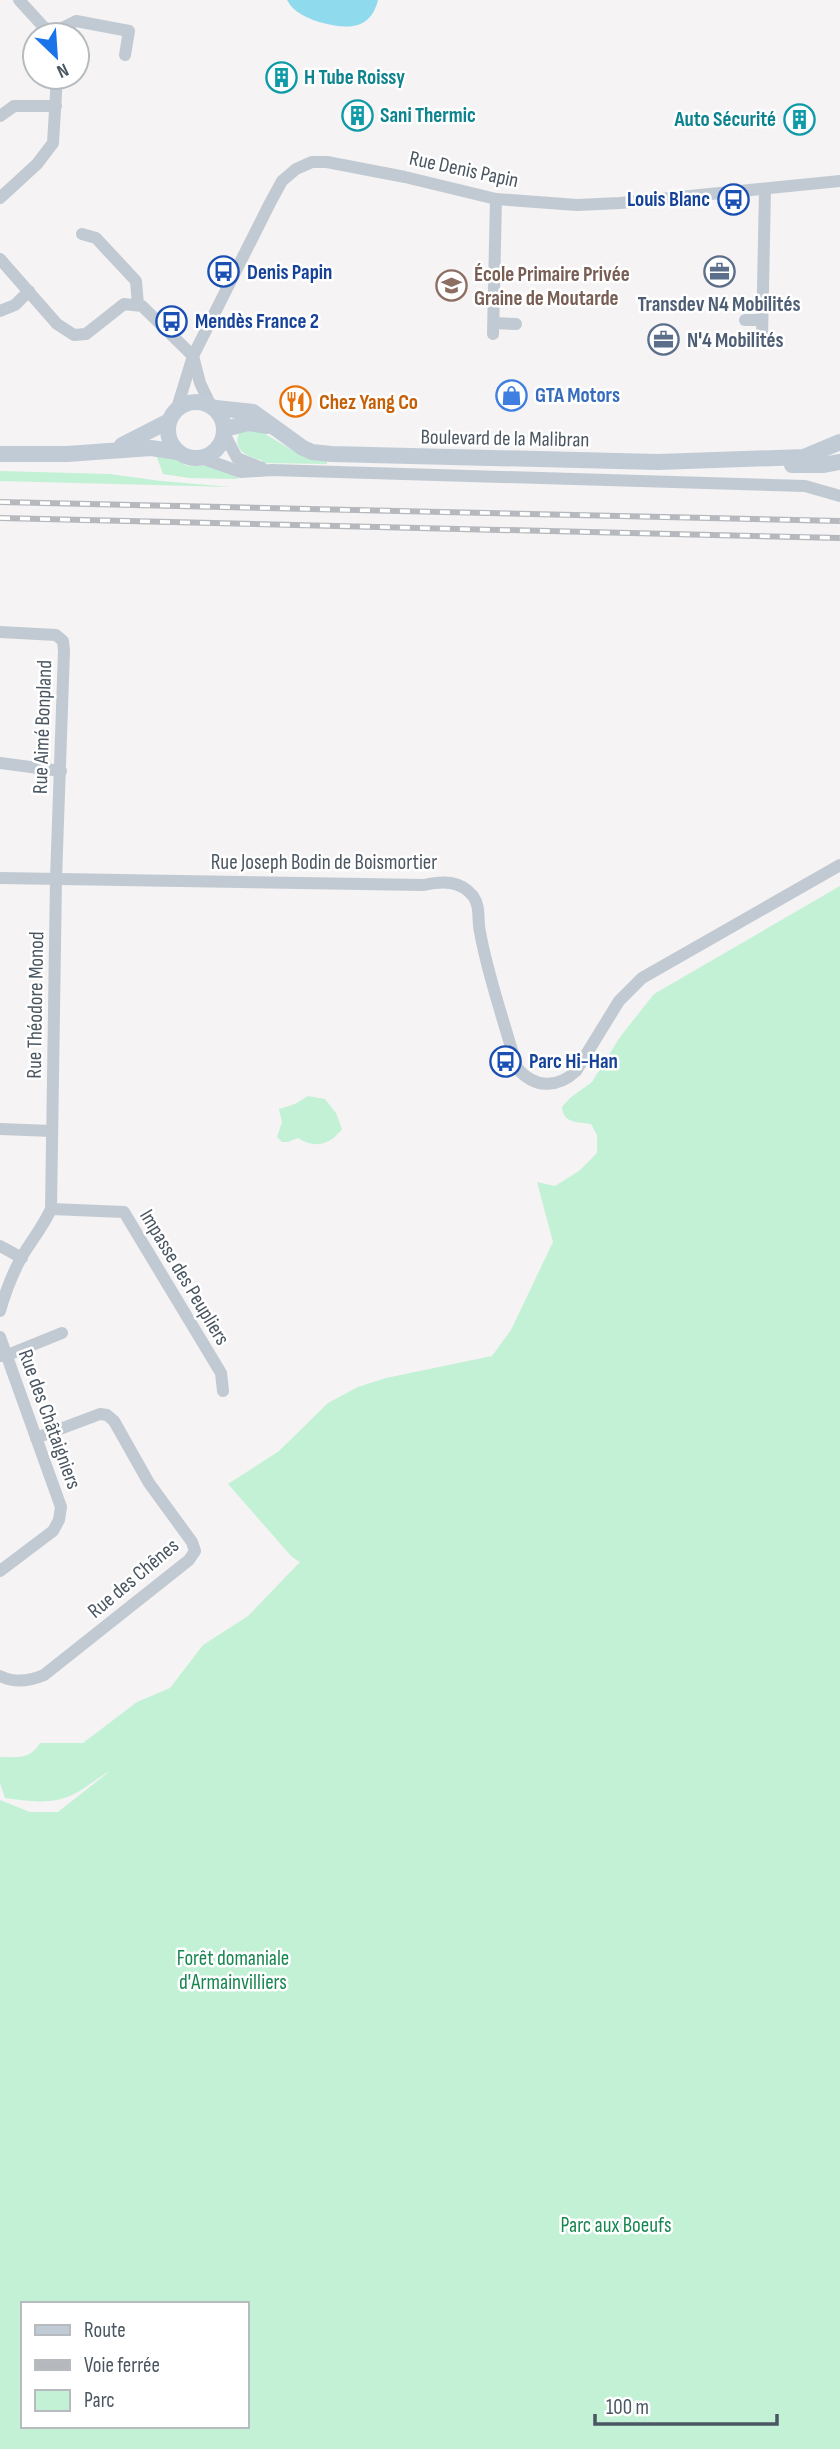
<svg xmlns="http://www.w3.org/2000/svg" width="840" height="2449" viewBox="0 0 840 2449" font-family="'Sofia Sans Condensed',sans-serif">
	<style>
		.green { fill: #c3f1d5; fill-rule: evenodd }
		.water { fill: #90daee }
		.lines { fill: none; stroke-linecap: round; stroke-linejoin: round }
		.minor { stroke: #c1cad2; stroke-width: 12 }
		.secondary { stroke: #c1cbd6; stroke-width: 16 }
		.rail-casing { stroke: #b5b8bd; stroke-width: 6 }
		.rail { stroke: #fff; stroke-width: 3.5; stroke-dasharray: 10; stroke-linecap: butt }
		.labels { text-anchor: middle; stroke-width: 5; stroke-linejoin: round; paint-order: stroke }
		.culture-label { font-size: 21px; font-weight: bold; fill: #0d838f; stroke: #fff; text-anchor: start }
		.street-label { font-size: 21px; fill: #4a5661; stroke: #fff }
		.transit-label { font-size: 21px; font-weight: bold; fill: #164399; stroke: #fff; text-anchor: start }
		.education-label { font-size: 21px; font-weight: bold; fill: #785e54; stroke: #fff; text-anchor: start }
		.service-label { font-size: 21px; font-weight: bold; fill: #4e5e75; stroke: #fff }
		.shop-label { font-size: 21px; font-weight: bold; fill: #366cbe; stroke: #fff; text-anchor: start }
		.food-label { font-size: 21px; font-weight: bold; fill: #c56008; stroke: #fff; text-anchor: start }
		.park-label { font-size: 21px; fill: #17864f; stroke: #fff }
	</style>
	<rect width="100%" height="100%" fill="#f5f3f3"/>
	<!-- green -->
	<g class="green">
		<path d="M 248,429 L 260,431 L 297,453 L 327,461 L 327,464 L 262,463 L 262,460 C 248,458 232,450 239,433 Z"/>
		<path d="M 155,452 L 169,456 L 187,466 L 209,466 L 239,476 L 237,479 L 189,478 L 163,474 Z"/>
		<path d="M 0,471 L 110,474 L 161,481 L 231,487 L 0,481 Z"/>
		<path d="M 840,886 L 840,2449 L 0,2449 L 0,1800 L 30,1812 L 58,1812 L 110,1771 C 97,1778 85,1789 72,1795 C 50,1805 28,1801 5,1798 L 0,1783 L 0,1757 C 17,1757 30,1760 40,1743 L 83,1743 L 137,1702 L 170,1688 L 203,1645 L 248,1616 L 300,1562 L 292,1557 L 228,1484 L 279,1451 L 328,1403 L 358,1387 L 386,1378 L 492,1356 L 511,1330 L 553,1242 L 537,1182 L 555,1186 L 579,1171 L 597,1153 L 597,1135 L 591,1124 C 577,1122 563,1123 562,1107 L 570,1098 L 592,1082 L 620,1037 L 654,994 ZM 23,2304 L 247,2304 L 247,2426 L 23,2426 Z"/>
		<path d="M 308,1096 L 325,1099 L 336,1113 L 342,1129 C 330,1145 315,1149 298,1138 L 288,1142 L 282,1142 L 277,1137 L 282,1122 L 279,1109 L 295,1104 Z"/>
	</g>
	<!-- water -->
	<path class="water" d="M 287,0 L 378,0 C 370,32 345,29 319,22 C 307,18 293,12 287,0 Z"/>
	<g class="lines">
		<!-- minor -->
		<g class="minor">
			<path d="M 19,0 L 51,35"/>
			<path d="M 50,34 L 76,21 L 129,31 L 125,55"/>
			<path d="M 0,116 L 14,106 L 56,106"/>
			<path d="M 0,198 L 37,164 L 53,143 L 57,77"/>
			<path d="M 82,234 L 96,238 L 136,281 L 138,305"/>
			<path d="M 0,259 L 57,324 L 74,335 L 86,334 L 124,304 L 142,306 L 193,356 L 200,383 L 210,404"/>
			<path d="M 0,311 L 15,305 L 29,291"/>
			<path d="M 745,320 L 761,320"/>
			<path d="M 494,323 L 516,324"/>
			<path d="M 493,334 L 496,199"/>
			<path d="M 762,339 L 765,189"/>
			<path d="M 177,408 L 193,356 L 270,203 L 282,181 L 296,169 L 312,162 L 327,162 L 405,177 L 496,199 L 577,205 L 620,203 L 840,181"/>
			<path d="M 225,435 L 237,458 L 262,468"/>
			<path d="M 201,458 L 241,472 L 272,470 L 805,486 L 840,496"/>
			<path d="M 0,632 L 56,635 L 63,641 L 64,651 L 56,879 L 51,1209 C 43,1227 31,1241 21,1258 C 12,1275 5,1293 0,1311"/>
			<path d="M 0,763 L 61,771"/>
			<path d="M 0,878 L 424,885 C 442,881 460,880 473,896 C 481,907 477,920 480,932 C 488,977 505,1024 517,1068 C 534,1088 557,1089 576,1071 L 619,1001 L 642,978 L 840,865"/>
			<path d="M 0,1129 L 52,1131"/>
			<path d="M 51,1209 L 124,1212 L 221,1373 L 223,1391"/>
			<path d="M 0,1246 L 22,1258"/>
			<path d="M 0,1337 L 61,1507 L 59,1520 L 53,1531 L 0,1571"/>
			<path d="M 0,1356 L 5,1356 L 62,1333"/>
			<path d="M 0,1676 C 14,1683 30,1681 44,1675 L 189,1560 L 195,1551 L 192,1542 L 149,1483 L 114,1421 L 107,1415 L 100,1414 L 36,1438"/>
		</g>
		<!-- secondary -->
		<g class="secondary">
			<circle cx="196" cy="430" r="28"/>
			<path d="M 216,408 L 253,412 L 303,448 L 312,452 L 331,454 L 658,462 L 804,457 L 840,442"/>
			<path d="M 225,429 L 248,423 L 267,426"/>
			<path d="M 122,445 L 169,421"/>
			<path d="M 0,454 L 67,454 L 151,448 L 178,452"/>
			<path d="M 792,465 L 823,465 L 840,462"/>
		</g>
		<defs>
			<g id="rail">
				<path d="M 0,502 L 840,521"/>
				<path d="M 0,518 L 840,538"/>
			</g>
		</defs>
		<!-- rail casing -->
		<use href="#rail" class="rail-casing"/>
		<!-- rail -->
		<use href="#rail" class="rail"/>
	</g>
	<!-- icons -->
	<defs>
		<symbol id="building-ring" viewBox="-11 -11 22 22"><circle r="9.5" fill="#fff" stroke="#0f9aa8" stroke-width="1.5"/><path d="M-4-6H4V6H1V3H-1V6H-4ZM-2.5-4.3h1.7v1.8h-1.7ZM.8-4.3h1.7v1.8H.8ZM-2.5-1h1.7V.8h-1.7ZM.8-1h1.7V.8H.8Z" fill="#0f9aa8"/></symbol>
		<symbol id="bus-ring" viewBox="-11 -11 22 22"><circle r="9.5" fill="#fff" stroke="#1a4fb4" stroke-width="1.5"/><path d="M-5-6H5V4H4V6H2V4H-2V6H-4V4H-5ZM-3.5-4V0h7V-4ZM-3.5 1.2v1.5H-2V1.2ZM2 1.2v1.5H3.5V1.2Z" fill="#1a4fb4"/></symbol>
		<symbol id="office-ring" viewBox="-11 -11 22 22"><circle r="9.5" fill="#fff" stroke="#5c6f8a" stroke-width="1.5"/><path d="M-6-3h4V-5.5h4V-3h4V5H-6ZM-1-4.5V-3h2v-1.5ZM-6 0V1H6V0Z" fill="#5c6f8a"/></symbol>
		<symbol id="school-ring" viewBox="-11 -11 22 22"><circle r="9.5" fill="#fff" stroke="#8d6e63" stroke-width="1.5"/><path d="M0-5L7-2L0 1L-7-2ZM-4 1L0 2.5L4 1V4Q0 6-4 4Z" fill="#8d6e63"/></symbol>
		<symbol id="shop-ring" viewBox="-11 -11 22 22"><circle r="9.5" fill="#fff" stroke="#3f7fe0" stroke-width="1.5"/><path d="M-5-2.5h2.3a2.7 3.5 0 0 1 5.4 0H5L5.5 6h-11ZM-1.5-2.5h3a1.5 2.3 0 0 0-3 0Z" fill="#3f7fe0"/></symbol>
		<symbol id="restaurant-ring" viewBox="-11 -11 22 22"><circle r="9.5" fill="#fff" stroke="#e8710a" stroke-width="1.5"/><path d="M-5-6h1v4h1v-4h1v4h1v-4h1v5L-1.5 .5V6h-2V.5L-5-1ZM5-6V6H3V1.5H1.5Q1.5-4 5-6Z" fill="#e8710a"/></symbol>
	</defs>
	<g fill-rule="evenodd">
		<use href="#building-ring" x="264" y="60" width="35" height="35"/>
		<use href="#building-ring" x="340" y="98" width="35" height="35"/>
		<use href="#building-ring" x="782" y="102" width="35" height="35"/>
		<use href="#bus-ring" x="716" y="182" width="35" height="35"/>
		<use href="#bus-ring" x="206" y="254" width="35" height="35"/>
		<use href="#office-ring" x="702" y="254" width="35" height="35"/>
		<use href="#school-ring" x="434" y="268" width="35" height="35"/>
		<use href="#bus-ring" x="154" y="304" width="35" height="35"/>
		<use href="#office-ring" x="646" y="322" width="35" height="35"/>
		<use href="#shop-ring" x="494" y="378" width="35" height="35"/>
		<use href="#restaurant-ring" x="278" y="384" width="35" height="35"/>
		<use href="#bus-ring" x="488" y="1044" width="35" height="35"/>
	</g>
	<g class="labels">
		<!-- culture labels -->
		<g class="culture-label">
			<text x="304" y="84">H Tube Roissy</text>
			<text x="380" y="122">Sani Thermic</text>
			<text x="776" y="126" text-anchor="end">Auto Sécurité</text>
		</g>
		<!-- street labels -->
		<g class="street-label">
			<text transform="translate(464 169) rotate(12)" y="7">Rue Denis Papin</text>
			<text transform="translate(505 438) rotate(1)" y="7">Boulevard de la Malibran</text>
			<text transform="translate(42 727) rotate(-88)" y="7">Rue Aimé Bonpland</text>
			<text x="324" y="869">Rue Joseph Bodin de Boismortier</text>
			<text transform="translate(35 1005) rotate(-89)" y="7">Rue Théodore Monod</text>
			<text transform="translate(185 1277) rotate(59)" y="7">Impasse des Peupliers</text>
			<text transform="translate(50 1419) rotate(70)" y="7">Rue des Châtaigniers</text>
			<text transform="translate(133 1578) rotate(-40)" y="7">Rue des Chênes</text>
		</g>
		<!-- transit labels -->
		<g class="transit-label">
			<text x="710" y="206" text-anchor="end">Louis Blanc</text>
			<text x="247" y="279">Denis Papin</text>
			<text x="195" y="328">Mendès France 2</text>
			<text x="529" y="1068">Parc Hi-Han</text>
		</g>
		<!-- education labels -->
		<g class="education-label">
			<text x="474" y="281">École Primaire Privée<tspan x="474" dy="24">Graine de Moutarde</tspan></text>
		</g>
		<!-- service labels -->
		<g class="service-label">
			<text x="719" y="311">Transdev N4 Mobilités</text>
			<text x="687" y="347" text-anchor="start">N'4 Mobilités</text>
		</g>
		<!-- shop labels -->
		<g class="shop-label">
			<text x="535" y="402">GTA Motors</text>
		</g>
		<!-- food labels -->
		<g class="food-label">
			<text x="319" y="409">Chez Yang Co</text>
		</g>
		<!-- park labels -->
		<g class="park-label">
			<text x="233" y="1965">Forêt domaniale<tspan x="233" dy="24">d'Armainvilliers</tspan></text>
			<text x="616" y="2232">Parc aux Boeufs</text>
		</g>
	</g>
	<!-- legend -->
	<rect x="21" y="2302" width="228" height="126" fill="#ffffff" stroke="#b7bbc0" stroke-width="2"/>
	<rect x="35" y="2325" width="35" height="10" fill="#c1cbd6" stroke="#b7bbc0" stroke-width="2"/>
	<text x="84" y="2337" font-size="21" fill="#4a5661">Route</text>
	<rect x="35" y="2360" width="35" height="10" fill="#b5b8bd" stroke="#b7bbc0" stroke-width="2"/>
	<text x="84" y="2372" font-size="21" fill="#4a5661">Voie ferrée</text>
	<rect x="35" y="2390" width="35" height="21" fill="#c3f1d5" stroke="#b7bbc0" stroke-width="2"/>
	<text x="84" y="2407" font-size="21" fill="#4a5661">Parc</text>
	<!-- north arrow -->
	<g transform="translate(56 56) rotate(155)"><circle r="33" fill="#ffffff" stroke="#b7bbc0" stroke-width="2"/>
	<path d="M0-5L12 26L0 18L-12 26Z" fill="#1a73e8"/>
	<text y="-10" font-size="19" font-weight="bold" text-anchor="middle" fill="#4a5661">N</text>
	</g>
	<!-- scale -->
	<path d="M595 2414v10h182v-10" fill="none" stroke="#4a5661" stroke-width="3.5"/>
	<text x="606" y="2414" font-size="21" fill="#4a5661" stroke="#ffffff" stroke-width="5" paint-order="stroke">100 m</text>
</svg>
